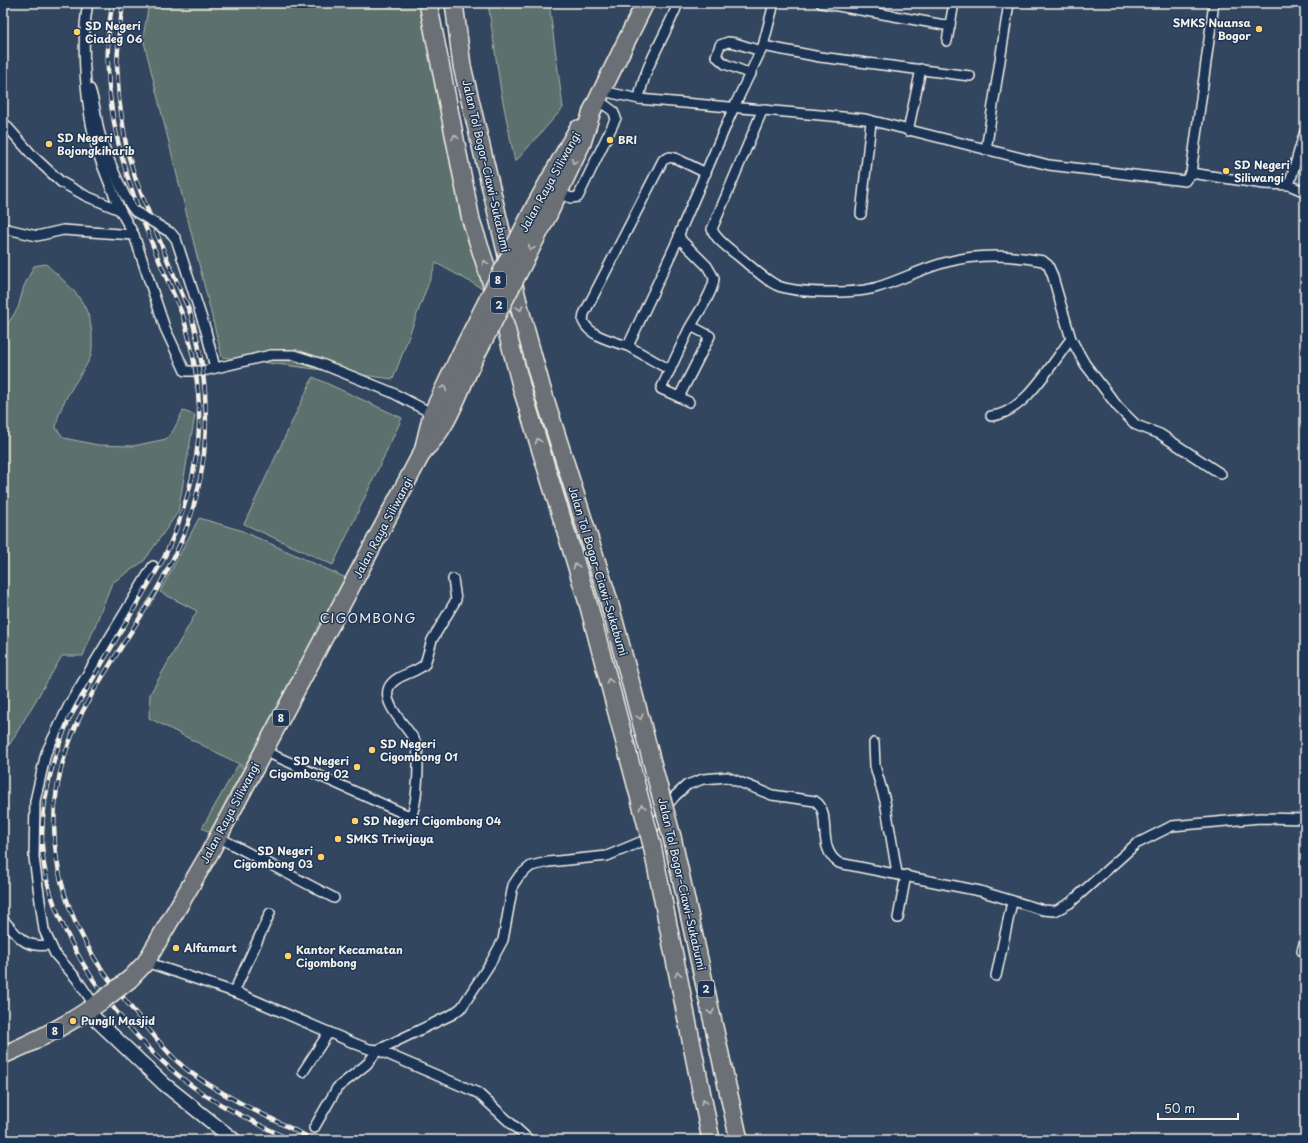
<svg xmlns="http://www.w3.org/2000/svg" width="1308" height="1143" viewBox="0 0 1308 1143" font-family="'Playpen Sans',sans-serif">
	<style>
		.green { fill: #5c716d; stroke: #a8b1aa }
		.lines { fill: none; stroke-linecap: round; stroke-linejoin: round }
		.street-casing { stroke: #f4f1e8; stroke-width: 12 }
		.secondary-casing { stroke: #f4f1e8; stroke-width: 16 }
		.highway-casing { stroke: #f4f1e8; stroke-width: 20 }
		.street { stroke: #1d3557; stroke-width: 9 }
		.secondary { stroke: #1d3557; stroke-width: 13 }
		.highway { stroke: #6b6f75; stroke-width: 17 }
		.rail-casing { stroke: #f4f1e8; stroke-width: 4.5 }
		.rail { stroke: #1d3557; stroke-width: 3; stroke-dasharray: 9; stroke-linecap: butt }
		.street-bridge-casing { stroke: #f4f1e8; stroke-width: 12; stroke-linecap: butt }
		.highway-bridge-casing { stroke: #f4f1e8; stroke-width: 20; stroke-linecap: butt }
		.street-bridge { stroke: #1d3557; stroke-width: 9 }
		.highway-bridge { stroke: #6b6f75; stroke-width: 17 }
		.oneway { stroke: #bdbdba }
		.poi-dot { fill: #ffd166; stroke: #1d3557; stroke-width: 1.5 }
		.labels { text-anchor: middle; stroke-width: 3; stroke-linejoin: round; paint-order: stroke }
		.shield { fill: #1d3557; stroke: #b4b9bc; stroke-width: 1 }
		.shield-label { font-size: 10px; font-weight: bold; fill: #f4f1e8 }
		.poi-label { font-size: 11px; font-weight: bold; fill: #f4f1e8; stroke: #1d3557; text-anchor: start }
		.street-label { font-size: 11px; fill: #f4f1e8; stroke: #1d3557 }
		.quarter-label { font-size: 13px; letter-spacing: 1px; fill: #f4f1e8; stroke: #1d3557 }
	</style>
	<rect width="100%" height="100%" fill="#33465f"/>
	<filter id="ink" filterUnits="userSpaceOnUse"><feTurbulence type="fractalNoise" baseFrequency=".025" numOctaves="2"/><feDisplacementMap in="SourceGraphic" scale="8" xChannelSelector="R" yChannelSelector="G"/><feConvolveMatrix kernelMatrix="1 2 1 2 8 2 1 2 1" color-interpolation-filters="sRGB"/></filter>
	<g filter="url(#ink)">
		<!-- green -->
		<g class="green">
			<path d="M 149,3 L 422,3 L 443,122 L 465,219 L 485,290 L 436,263 L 393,379 L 222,357 L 143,38 Z"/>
			<path d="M 488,3 L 549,3 L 563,108 L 515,162 L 501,92 Z"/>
			<path d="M 46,264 C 70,287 90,300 92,336 C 92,344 93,353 89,360 C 77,383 59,402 56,428 L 64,438 L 98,445 L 133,446 L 166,439 L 173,431 L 183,411 L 195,415 L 178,512 L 144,561 L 112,583 L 83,656 L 62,656 L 10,744 L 3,743 L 3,331 L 18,308 L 24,286 L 34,266 Z"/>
			<path d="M 313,377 L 402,418 L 333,565 L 244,524 Z"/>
			<path d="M 199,518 L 240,530 L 353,581 L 249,769 L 149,718 L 150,694 L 197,611 L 160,592 Z"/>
			<path d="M 238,765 L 249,771 L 213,834 L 202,828 Z"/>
		</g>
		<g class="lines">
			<defs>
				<g id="street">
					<path d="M 88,3 C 80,44 86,113 98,153 C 104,172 113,191 120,210"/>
					<path d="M 821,3 L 950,26"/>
					<path d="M 947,41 L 954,3"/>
					<path d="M 763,46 L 820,57 L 970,76"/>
					<path d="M 751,74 L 725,64 L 716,56 L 720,45 L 728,42 L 735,43 L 761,51"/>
					<path d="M 90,89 C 95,103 96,117 99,131 C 103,146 125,203 136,212"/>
					<path d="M 602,91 L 639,99 L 865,119 L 1049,165 L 1185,181 L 1191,173 L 1214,3"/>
					<path d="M 639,99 C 645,63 666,36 678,3"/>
					<path d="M 763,109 L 712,229 C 716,241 733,251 742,259 C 753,268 763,278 776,285 C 796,294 857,294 878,287 C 901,280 923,268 947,262 C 977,254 1012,255 1043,261 L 1048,265 L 1052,274 L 1071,339 L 1085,364 L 1118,407 L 1136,425 L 1160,434 L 1221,474"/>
					<path d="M 3,122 L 33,156 L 61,182 L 86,196 L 120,210 L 134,235 L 165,328 L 185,371 L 203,371 L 271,355 L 294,355 L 319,363 L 391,392 L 435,415"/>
					<path d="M 908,131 L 921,69"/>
					<path d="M 986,150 L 1009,3"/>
					<path d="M 1191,173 L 1264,184 L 1289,185 L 1305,192"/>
					<path d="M 1289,185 L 1305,131"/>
					<path d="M 559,193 L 571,198 L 578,197 L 616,118 L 613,111 L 598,100"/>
					<path d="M 861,214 L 871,122"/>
					<path d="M 3,228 L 37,236 L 63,230 L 134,235"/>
					<path d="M 171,233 L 176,239 L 206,331 L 215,368"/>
					<path d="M 679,237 L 628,346 C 614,342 589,336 583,321 L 584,314 L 663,160 L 670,157 L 675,158 L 706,173"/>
					<path d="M 691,326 L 710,336 L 679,397 L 661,389 L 689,329 C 696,316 714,292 714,278 L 707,266 L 681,240 L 679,234 L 734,107 L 763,46 L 774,3"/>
					<path d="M 628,346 L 670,370"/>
					<path d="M 679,397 L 689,402"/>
					<path d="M 991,416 C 1024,414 1051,364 1071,339"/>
					<path d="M 874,743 L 875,766 L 885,801 L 897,873"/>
					<path d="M 264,751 L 407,815 L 412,814 C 417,802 421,753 415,741 C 408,727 381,704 389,687 C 396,674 415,674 425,664 L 432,640 L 456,600 L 453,579"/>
					<path d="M 218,837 L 334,898"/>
					<path d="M 898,918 L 906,875"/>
					<path d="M 3,920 C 20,937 23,948 49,945"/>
					<path d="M 1302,951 L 1305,940"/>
					<path d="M 146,962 L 240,994 L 356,1044 L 369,1049 L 378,1050 L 453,1014 L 462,1007 L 491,962 L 503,940 L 513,885 L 519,876 L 531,866 L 548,862 L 607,856 L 643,841 L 650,835 L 665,808 L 675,796 L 687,785 L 703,779 L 727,777 L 772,795 L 815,801 C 833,812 815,848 839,863 L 980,891 L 1043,910 L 1055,911 L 1070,903 L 1136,844 L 1172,826 L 1260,818 L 1305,819"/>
					<path d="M 996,976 L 1012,902"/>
					<path d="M 234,992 L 270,913"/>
					<path d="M 95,1006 L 76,978 L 55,954 L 44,930 L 34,858 L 35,801 L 46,753 L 70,703 L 153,566"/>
					<path d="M 303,1072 L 329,1032"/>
					<path d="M 314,1128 L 337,1088 L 367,1064 L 378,1050 L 478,1093 L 528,1139"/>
				</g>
				<path id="secondary" d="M 87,1011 L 164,1084 L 234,1140"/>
				<g id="highway">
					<path d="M 428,3 L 471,220 L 506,328 L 522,389 L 588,603"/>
					<path d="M 454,3 L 462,66 L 518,302 L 541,386 L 608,598"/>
					<path d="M 535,206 L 578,129"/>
					<path d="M 549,213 L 582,143 L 592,111 L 645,3"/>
					<path d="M 424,447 L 432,414 L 460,355"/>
					<path d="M 672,837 L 739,1140"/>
					<path d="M 652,845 L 711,1140"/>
					<path d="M 130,979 L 146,962 L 209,854 L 423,451 C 448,428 459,391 473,361"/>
					<path d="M 3,1055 C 39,1040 71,1023 103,1000"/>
				</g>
			</defs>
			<!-- street casing -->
			<use href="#street" class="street-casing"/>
			<!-- secondary casing -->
			<use href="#secondary" class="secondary-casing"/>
			<!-- highway casing -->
			<use href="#highway" class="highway-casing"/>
			<!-- street -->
			<use href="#street" class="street"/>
			<!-- secondary -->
			<use href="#secondary" class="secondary"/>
			<!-- highway -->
			<use href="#highway" class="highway"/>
			<defs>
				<g id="rail">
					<path d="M 113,3 C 109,17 109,31 108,45 C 104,142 146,230 183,316 C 210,407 203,472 164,558 L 69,719 C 52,759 41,801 42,845 C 45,931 125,1037 192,1086 C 222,1108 257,1123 290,1140"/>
					<path d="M 123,3 L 119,34 L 117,64 L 119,99 L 127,151 L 136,180 L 167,259 L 191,315 C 213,391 212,473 179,546 C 156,598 121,645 92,694 C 41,782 41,872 95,959 C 106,977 120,993 133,1010 C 153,1034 171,1060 197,1077 C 234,1102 275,1120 314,1140"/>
				</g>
			</defs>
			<!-- rail casing -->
			<use href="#rail" class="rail-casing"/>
			<!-- rail -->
			<use href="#rail" class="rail"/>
			<defs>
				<path id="street-bridge" d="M 136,212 L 171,233"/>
				<g id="highway-bridge">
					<path d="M 460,355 L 535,206"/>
					<path d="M 473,361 L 549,213"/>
					<path d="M 608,598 L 672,837"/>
					<path d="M 588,603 L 652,845"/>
					<path d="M 103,1000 L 130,979"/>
				</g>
			</defs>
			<!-- street-bridge casing -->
			<use href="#street-bridge" class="street-bridge-casing"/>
			<!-- highway-bridge casing -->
			<use href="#highway-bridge" class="highway-bridge-casing"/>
			<!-- street-bridge -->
			<use href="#street-bridge" class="street-bridge"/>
			<!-- highway-bridge -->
			<use href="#highway-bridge" class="highway-bridge"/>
		</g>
		<!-- one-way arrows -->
		<defs><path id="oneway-chevron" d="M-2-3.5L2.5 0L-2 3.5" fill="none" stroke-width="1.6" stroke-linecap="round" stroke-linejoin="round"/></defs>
		<g class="oneway">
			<use href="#oneway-chevron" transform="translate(455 137) rotate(-101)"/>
			<use href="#oneway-chevron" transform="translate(574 161) rotate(114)"/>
			<use href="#oneway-chevron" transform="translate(531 248) rotate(117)"/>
			<use href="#oneway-chevron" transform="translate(485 263) rotate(-108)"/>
			<use href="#oneway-chevron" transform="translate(520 308) rotate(74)"/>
			<use href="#oneway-chevron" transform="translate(444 388) rotate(-64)"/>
			<use href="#oneway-chevron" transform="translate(538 441) rotate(-107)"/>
			<use href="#oneway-chevron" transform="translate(576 566) rotate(-107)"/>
			<use href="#oneway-chevron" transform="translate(609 681) rotate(-105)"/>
			<use href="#oneway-chevron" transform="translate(640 717) rotate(75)"/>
			<use href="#oneway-chevron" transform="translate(642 807) rotate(-105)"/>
			<use href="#oneway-chevron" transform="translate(678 974) rotate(-101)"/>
			<use href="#oneway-chevron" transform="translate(711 1012) rotate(78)"/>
			<use href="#oneway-chevron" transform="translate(704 1102) rotate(-101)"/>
		</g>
	</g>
	<!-- markers -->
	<g class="poi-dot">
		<circle cx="1259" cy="29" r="4"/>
		<circle cx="77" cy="32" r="4"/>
		<circle cx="610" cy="140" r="4"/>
		<circle cx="49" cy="144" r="4"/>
		<circle cx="1226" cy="171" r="4"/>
		<circle cx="372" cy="750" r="4"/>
		<circle cx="357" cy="767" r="4"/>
		<circle cx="355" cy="821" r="4"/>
		<circle cx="338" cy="839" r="4"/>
		<circle cx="321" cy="857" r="4"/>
		<circle cx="176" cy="948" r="4"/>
		<circle cx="288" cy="956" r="4"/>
		<circle cx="73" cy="1021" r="4"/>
	</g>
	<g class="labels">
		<!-- shield labels -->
		<g class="shield">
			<rect x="490" y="272" width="16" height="16" rx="3"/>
			<rect x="491" y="297" width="16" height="16" rx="3"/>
			<rect x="273" y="710" width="16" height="16" rx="3"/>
			<rect x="698" y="981" width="16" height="16" rx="3"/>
			<rect x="47" y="1023" width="16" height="16" rx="3"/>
		</g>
		<g class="shield-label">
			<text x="498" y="284">8</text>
			<text x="499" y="309">2</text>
			<text x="281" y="722">8</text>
			<text x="706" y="993">2</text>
			<text x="55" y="1035">8</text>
		</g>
		<!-- poi labels -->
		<g class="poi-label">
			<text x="1251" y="27" text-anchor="end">SMKS Nuansa<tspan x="1251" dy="13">Bogor</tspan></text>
			<text x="85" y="30">SD Negeri<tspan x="85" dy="13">Ciadeg 06</tspan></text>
			<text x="57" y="142">SD Negeri<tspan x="57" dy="13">Bojongkiharib</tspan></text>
			<text x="618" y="144">BRI</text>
			<text x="1234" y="169">SD Negeri<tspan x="1234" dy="13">Siliwangi</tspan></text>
			<text x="380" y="748">SD Negeri<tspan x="380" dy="13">Cigombong 01</tspan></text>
			<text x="349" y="765" text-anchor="end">SD Negeri<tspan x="349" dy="13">Cigombong 02</tspan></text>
			<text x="363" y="825">SD Negeri Cigombong 04</text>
			<text x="346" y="843">SMKS Triwijaya</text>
			<text x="313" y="855" text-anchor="end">SD Negeri<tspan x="313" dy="13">Cigombong 03</tspan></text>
			<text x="184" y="952">Alfamart</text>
			<text x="296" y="954">Kantor Kecamatan<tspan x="296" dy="13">Cigombong</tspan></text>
			<text x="81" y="1025">Pungli Masjid</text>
		</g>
		<!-- street labels -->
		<g class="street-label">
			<text transform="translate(486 166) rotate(77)" y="4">Jalan Tol Bogor–Ciawi–Sukabumi</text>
			<text transform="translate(550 182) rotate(-61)" y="4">Jalan Raya Siliwangi</text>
			<text transform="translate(383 528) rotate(-62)" y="4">Jalan Raya Siliwangi</text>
			<text transform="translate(598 571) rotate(73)" y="4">Jalan Tol Bogor–Ciawi–Sukabumi</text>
			<text transform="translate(230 813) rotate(-62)" y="4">Jalan Raya Siliwangi</text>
			<text transform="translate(682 884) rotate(77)" y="4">Jalan Tol Bogor–Ciawi–Sukabumi</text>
		</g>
		<!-- quarter labels -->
		<g class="quarter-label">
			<text x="368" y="623">CIGOMBONG</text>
		</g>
	</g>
	<!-- margin -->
	<rect width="1308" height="1143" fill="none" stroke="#1d3557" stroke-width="16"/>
	<rect x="8" y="8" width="1292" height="1127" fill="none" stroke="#f4f1e8" stroke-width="1.5" filter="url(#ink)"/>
	<!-- scale -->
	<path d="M1158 1113v6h80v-6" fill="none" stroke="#f4f1e8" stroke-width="2"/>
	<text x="1164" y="1113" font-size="12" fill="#f4f1e8" stroke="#1d3557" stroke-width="3" paint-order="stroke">50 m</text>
</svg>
